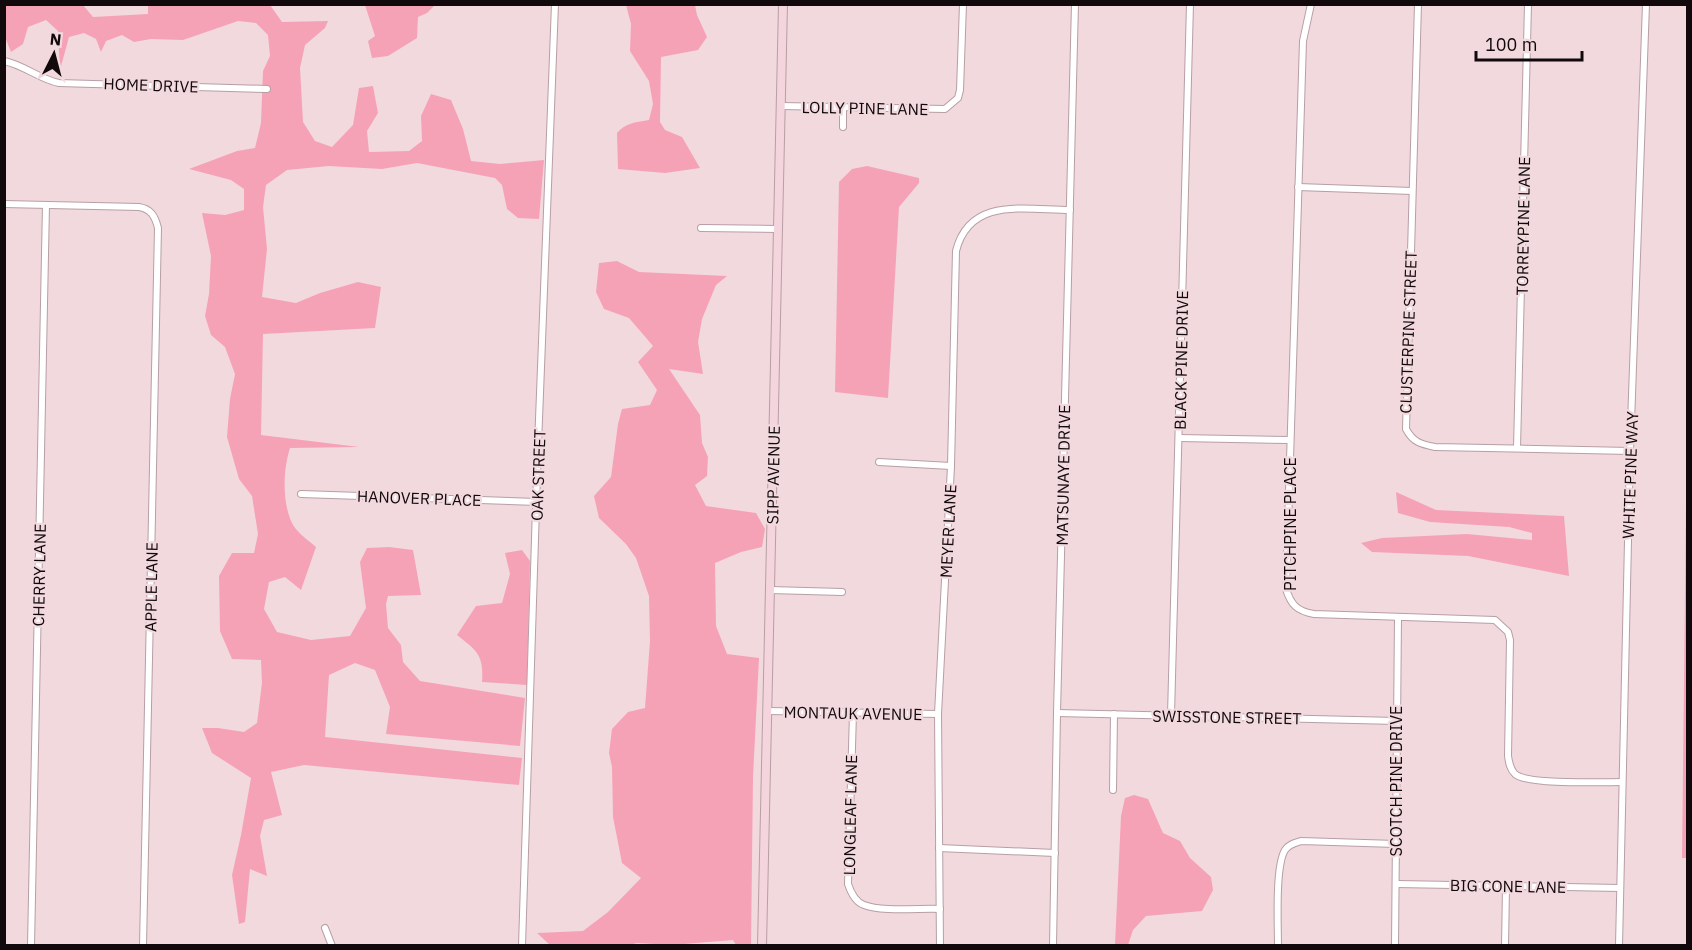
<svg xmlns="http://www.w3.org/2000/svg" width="1692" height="950" viewBox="0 0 1692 950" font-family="'IBM Plex Sans',sans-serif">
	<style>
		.green { fill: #f6a2b6 }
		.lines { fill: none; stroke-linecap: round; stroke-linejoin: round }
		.street-casing { stroke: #b79fa4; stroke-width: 8 }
		.secondary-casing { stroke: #b79fa4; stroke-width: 10 }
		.street { stroke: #fff; stroke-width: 6 }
		.secondary { stroke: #f4d5dd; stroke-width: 8 }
		.labels { text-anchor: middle; stroke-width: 4.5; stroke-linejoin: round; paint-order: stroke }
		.street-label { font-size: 16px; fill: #11090b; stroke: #f2d9de }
	</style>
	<rect width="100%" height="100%" fill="#f2d9de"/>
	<!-- green -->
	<g class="green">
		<path d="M 5,5 L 83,5 L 93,17 L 148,14 L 148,5 L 270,5 L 282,22 L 328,21 L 325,28 L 305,45 L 300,68 L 303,122 L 315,141 L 332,147 L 353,125 L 359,88 L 373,86 L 378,113 L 367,131 L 369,152 L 409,151 L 422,141 L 421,116 L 431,94 L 451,100 L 463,129 L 471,161 L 500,164 L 544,160 L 539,219 L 518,218 L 507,209 L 502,185 L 495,178 L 417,163 L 382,169 L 329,166 L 287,170 L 266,185 L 263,207 L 267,249 L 262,297 L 296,303 L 320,293 L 358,282 L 381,287 L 375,328 L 263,334 L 261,435 L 359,447 L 290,448 C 283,470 282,502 292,523 C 296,532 308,540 316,547 L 301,590 L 285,577 L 269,582 L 264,609 L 277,632 L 311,640 L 350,636 L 366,608 L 360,562 L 367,548 L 389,547 L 413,550 L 421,595 L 388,596 L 386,604 L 388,628 L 401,645 L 403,662 L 420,681 L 525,698 L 520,746 L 386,734 L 390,707 L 375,670 L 355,663 L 329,675 L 325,737 L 522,758 L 519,785 L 304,765 L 271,772 L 282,815 L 264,820 L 260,836 L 267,876 L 250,869 L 245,922 L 239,924 L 232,875 L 241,835 L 251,778 L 212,753 L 202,728 L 218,728 L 244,732 L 257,723 L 262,683 L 261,660 L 232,659 L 220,631 L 219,576 L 232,553 L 254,553 L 258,534 L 252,496 L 239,479 L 227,437 L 230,399 L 235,374 L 225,347 L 211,335 L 205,316 L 209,294 L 211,256 L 202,213 L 225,215 L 244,210 L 244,189 L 231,180 L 189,169 L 237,151 L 255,148 L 261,123 L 263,71 L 270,56 L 268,35 L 256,23 L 238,21 L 183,40 L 151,39 L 134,42 L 122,35 L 106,41 L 101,52 L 96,39 L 84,33 L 69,37 L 60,70 L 58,31 L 46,20 L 28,27 L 23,44 L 11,52 L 5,37 Z"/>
		<path d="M 365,5 L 435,5 L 427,13 L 418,17 L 417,38 L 388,56 L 372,58 L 368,41 L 375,36 Z"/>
		<path d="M 626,5 L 695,5 L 697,15 L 707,37 L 698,50 L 661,57 L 660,122 L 665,130 L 682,137 L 700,168 L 665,173 L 618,169 L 617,133 C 625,123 637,122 649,120 L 653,104 L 649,81 L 630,51 L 631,24 Z"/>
		<path d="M 867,166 L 919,178 L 919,183 L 899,207 L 888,398 L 835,392 L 839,182 L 852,169 Z"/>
		<path d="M 617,261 L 639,272 L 727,276 L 716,285 L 702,319 L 698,342 L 703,374 L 669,369 L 700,415 L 702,443 L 708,457 L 707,476 L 695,485 L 706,506 L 756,513 L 765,529 L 762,547 L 741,552 L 715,563 L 716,626 L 727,654 L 759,658 L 753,777 L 751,945 L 736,945 L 733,940 L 672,945 L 637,943 L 625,946 L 550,945 L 537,933 L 583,931 L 608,912 L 641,878 L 622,863 L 613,817 L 612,767 L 609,753 L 612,729 L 628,712 L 645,708 L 650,641 L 649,596 L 636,558 L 626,544 L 599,518 L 594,496 L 611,477 L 618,424 L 622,409 L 650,405 L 657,390 L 638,362 L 653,346 L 629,318 L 604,309 L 596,292 L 599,263 Z"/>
		<path d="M 1687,419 L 1688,858 L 1682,858 Z"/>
		<path d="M 1396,492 L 1436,510 L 1564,516 L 1569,576 L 1468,556 L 1372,552 L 1361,543 L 1382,538 L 1467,534 L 1532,540 L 1532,533 L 1509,527 L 1430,522 L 1398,513 Z"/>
		<path d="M 522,550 L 530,561 L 527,685 L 482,682 C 484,655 477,651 457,635 L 476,606 L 502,603 L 510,574 L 505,553 Z"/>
		<path d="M 1134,795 L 1148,799 L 1163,833 L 1180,841 L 1190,858 L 1211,877 L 1213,890 L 1202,911 L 1146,916 L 1133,930 L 1128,945 L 1115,945 L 1121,816 L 1125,798 Z"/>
	</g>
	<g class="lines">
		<defs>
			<g id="street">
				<path d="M 1311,4 L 1303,41 L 1286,589 C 1291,605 1297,611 1314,614 L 1495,620 L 1508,632 L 1510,640 L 1508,756 C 1509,763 1510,769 1515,774 C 1527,785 1602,782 1622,782"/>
				<path d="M 1418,4 L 1406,429 C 1413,442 1420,444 1435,447 L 1630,451"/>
				<path d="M 4,61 C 24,65 39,79 59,83 L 267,89"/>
				<path d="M 781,106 L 945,109 L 958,98 L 960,90 L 963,4"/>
				<path d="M 843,127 L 843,107"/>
				<path d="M 1298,187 L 1412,191"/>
				<path d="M 4,204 L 139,207 C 151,209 155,216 158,228 L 143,946"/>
				<path d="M 701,228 L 778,229"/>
				<path d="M 1179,438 L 1290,440"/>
				<path d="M 1517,448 L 1528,4"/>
				<path d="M 879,462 L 951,466"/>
				<path d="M 301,494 L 537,502"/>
				<path d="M 770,590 L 842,592"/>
				<path d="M 767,711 L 938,714"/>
				<path d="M 853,713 L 848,884 C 851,893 855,902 864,905 C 881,912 921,908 940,909"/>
				<path d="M 1057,713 L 1397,721"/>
				<path d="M 1171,715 L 1190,4"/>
				<path d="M 1113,790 L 1114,714"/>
				<path d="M 939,848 L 1055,853"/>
				<path d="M 1396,884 L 1620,888"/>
				<path d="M 325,928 L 332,946"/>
				<path d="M 31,946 L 46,205"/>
				<path d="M 522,946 L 538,445 L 555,4"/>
				<path d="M 940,946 L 938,714 L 951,466 L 956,251 C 970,196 1026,210 1070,210"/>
				<path d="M 1053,946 L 1057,713 L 1075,4"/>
				<path d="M 1278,946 C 1278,925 1275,866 1285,850 C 1289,844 1295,843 1301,841 L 1396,844"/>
				<path d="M 1395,946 L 1398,617"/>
				<path d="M 1505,946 L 1506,887"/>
				<path d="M 1619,946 L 1630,451 L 1646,4"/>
			</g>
			<path id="secondary" d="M 762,946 L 783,4"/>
		</defs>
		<!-- street casing -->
		<use href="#street" class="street-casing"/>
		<!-- secondary casing -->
		<use href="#secondary" class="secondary-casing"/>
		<!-- street -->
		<use href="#street" class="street"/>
		<!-- secondary -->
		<use href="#secondary" class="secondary"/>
	</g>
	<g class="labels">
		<!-- street labels -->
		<g class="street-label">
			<text transform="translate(151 85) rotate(2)" y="6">HOME DRIVE</text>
			<text transform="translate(865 108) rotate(1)" y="6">LOLLY PINE LANE</text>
			<text transform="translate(1523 226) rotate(-89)" y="6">TORREYPINE LANE</text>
			<text transform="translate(1408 332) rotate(-88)" y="6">CLUSTERPINE STREET</text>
			<text transform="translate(1181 360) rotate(-89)" y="6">BLACK PINE DRIVE</text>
			<text transform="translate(538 475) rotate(-88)" y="6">OAK STREET</text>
			<text transform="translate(773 475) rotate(-89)" y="6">SIPP AVENUE</text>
			<text transform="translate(1063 475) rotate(-89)" y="6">MATSUNAYE DRIVE</text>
			<text transform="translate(1630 475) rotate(-88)" y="6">WHITE PINE WAY</text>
			<text transform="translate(419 498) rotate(2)" y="6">HANOVER PLACE</text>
			<text transform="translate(1290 524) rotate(-90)" y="6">PITCHPINE PLACE</text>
			<text transform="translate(948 531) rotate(-87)" y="6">MEYER LANE</text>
			<text transform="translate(39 575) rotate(-89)" y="6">CHERRY LANE</text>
			<text transform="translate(151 587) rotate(-89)" y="6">APPLE LANE</text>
			<text transform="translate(853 713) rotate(1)" y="6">MONTAUK AVENUE</text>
			<text transform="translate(1227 717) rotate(1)" y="6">SWISSTONE STREET</text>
			<text transform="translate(1396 781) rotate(-90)" y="6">SCOTCH PINE DRIVE</text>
			<text transform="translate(850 815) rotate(-89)" y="6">LONGLEAF LANE</text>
			<text transform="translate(1508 886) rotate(1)" y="6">BIG CONE LANE</text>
		</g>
	</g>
	<!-- border -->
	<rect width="1692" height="950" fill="none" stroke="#11090b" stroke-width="12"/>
	<!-- north arrow -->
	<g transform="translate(54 54) rotate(6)" stroke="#f2d9de" stroke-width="4.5" paint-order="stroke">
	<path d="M0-4.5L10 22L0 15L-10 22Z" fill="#11090b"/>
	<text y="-9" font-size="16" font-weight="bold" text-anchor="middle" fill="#11090b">N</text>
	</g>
	<!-- scale -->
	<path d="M1476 51v9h106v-9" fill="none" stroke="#11090b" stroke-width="3"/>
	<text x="1485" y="51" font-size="18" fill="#11090b" stroke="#f2d9de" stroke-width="4.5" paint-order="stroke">100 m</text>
</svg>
